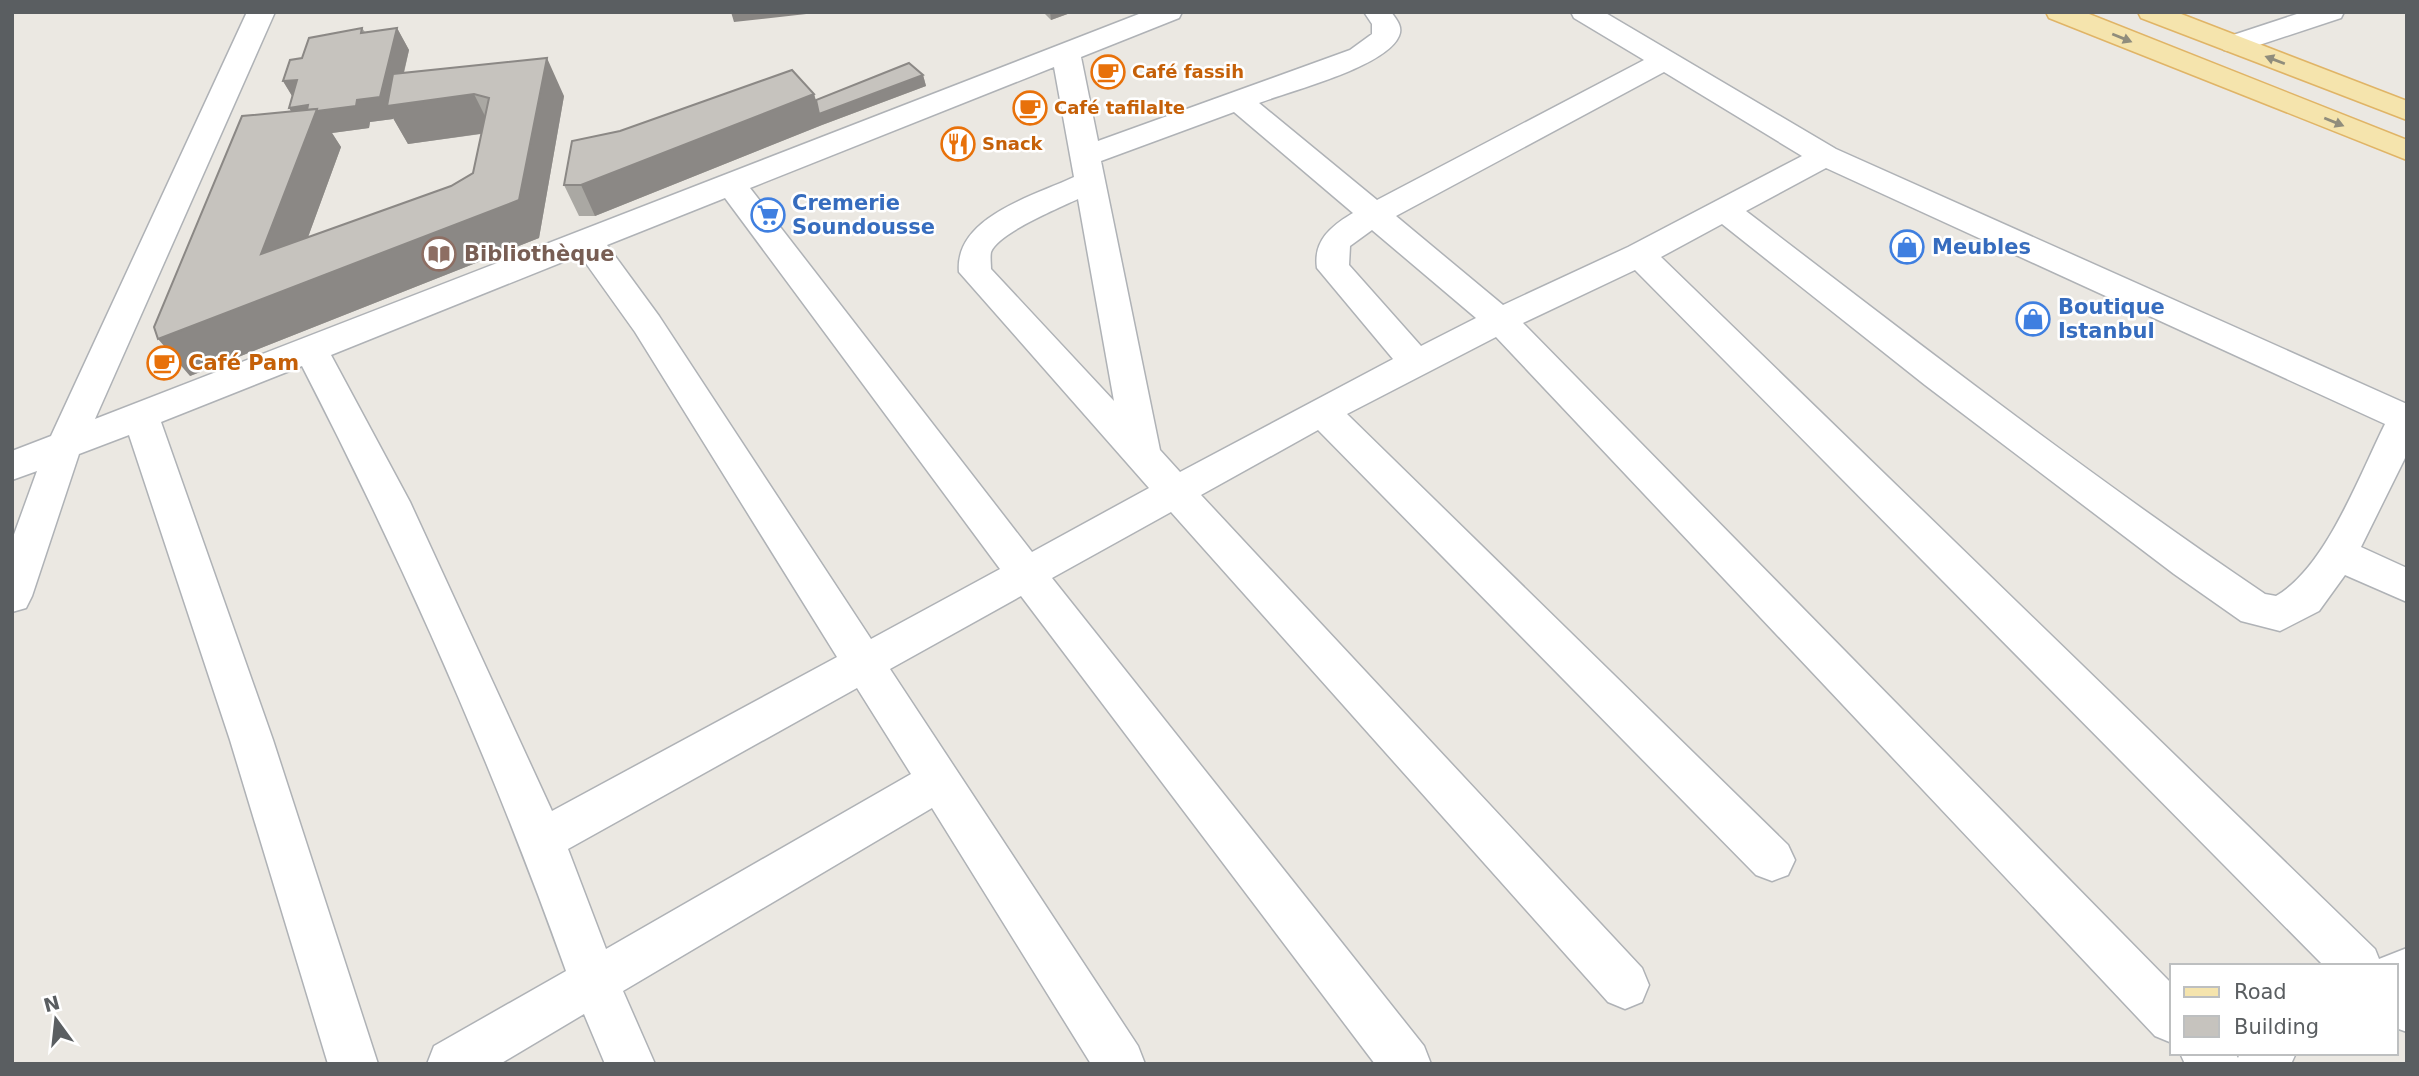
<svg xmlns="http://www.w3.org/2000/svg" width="2419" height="1076" viewBox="0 0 2419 1076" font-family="'DejaVu Sans',sans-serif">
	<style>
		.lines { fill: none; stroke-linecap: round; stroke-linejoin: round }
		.minor-casing { stroke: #afb2b6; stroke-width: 3 }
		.major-casing { stroke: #e0b466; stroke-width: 3 }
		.minor { fill: #fff; fill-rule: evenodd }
		.major { fill: #f5e4ad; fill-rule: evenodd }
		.wall { fill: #aaa8a3; fill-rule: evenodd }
		.shaded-wall { fill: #8b8885 }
		.building { fill: #c6c3be; stroke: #8b8885; stroke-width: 2 }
		.oneway { fill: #908d7c }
		.labels { text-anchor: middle; stroke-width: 5; stroke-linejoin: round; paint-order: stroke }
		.far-food-label { font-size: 18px; font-weight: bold; fill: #c56008; stroke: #fff; text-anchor: start }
		.shop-label { font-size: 21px; font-weight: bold; fill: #366cbe; stroke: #fff; text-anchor: start }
		.education-label { font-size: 21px; font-weight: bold; fill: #785e54; stroke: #fff; text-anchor: start }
		.food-label { font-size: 21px; font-weight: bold; fill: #c56008; stroke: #fff; text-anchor: start }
	</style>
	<rect width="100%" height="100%" fill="#ebe8e2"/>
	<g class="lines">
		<defs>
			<g id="minor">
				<path d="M 247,12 L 275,12 L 95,419 L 1144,12 L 1182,12 L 1179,18 L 1081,57 L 1098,141 L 1350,50 L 1372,34 L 1372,24 L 1364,12 L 1391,12 C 1397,20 1403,27 1399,36 C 1386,67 1290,91 1259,103 L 1377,200 L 1644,60 L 1574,18 L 1571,12 L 1604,12 L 1836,149 L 2407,404 L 2407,454 L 2361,547 L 2407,568 L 2407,602 L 2345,575 L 2319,611 L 2280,631 L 2241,621 L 2174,574 L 1925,385 L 1722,224 L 1661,257 L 2375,949 L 2379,959 L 2407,948 L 2407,1032 L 2396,1028 L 2396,966 L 2324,966 L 1635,270 L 1523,323 L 2172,984 L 2172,1043 L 2155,1036 L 1496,337 L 1347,414 L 1788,845 L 1795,860 L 1788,875 L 1772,881 L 1756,875 L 1318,430 L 1201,495 L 1642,968 L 1649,985 L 1642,1002 L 1625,1009 L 1608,1002 L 1171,512 L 1052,578 L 1424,1046 L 1431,1064 L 1375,1064 L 1021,596 L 890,669 L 1138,1046 L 1145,1064 L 1091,1064 L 932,808 L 623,991 L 655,1064 L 605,1064 L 584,1014 L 500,1064 L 427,1064 L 434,1046 L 566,971 C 492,764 403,562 302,366 L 161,422 L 273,740 L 378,1064 L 328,1064 L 230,740 L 129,435 L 79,454 L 32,596 L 26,608 L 12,612 L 12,540 L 37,471 L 12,480 L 12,451 L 51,436 ZM 1054,67 L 1074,177 C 1034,196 954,217 959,272 L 1149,488 L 1032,552 L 750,188 ZM 1664,72 L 1802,156 L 1628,247 L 1503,305 L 1396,216 ZM 1234,112 L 1353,213 C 1331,226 1313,241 1317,268 L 1393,359 L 1180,472 L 1160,450 L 1101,161 ZM 1826,168 L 2385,424 C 2359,476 2326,567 2276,596 L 2265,594 C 2087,474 1917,342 1746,211 ZM 725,198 L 1000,569 L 871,639 L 659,316 L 607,245 ZM 1078,199 L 1114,401 L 991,269 C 991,264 990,257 991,252 C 998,233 1059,208 1078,199 ZM 1372,230 L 1476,318 L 1421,346 L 1349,265 L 1350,246 ZM 580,255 L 635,332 L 837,657 L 552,811 L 410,502 L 331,355 ZM 857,688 L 911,774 L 606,949 L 568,849 Z"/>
				<path d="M 2303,12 L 2344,12 L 2341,18 L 2244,50 L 2234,52 L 2224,50 L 2220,44 L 2224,38 Z"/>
				<path d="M 2180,1053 L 2235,1053 L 2238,1058 L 2240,1053 L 2296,1053 L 2291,1064 L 2185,1064 Z"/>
			</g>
			<g id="major">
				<path d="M 2046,12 L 2084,12 L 2407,140 L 2407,160 L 2049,18 Z"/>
				<path d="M 2138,12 L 2176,12 L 2407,101 L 2407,120 L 2141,18 Z"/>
			</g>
		</defs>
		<!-- minor casing -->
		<use href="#minor" class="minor-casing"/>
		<!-- major casing -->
		<use href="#major" class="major-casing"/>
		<!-- minor -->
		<use href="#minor" class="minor"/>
		<!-- major -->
		<use href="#major" class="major"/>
	</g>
	<!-- wall -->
	<g class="wall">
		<path d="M 427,12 L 449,12 L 428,14 Z"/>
		<path d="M 1043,12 L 1073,12 L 1051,20 Z"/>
		<path d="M 362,28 L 365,32 L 397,28 L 409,50 L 404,73 L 564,96 L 539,238 L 190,376 L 291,112 L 292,96 L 283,81 L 302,58 ZM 393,118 L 408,144 L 481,134 L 473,173 L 451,186 L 308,237 L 341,147 L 332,133 L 369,128 L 370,122 L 393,119 Z"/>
		<path d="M 923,75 L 926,86 L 822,125 L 595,216 L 579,216 L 564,185 L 814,94 L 816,100 Z"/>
	</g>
	<!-- shaded-wall -->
	<g class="shaded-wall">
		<path d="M 731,12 L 824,12 L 734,22 Z"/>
		<path d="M 1050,12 L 1073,12 L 1051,20 Z"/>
		<path d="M 397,28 L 409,50 L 396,105 L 474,94 L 493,132 L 408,144 L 393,118 L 393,119 L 370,122 L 369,128 L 332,133 L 341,147 L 289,289 L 519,200 L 547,58 L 564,96 L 539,238 L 190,376 L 158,339 L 261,254 L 303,130 L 289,108 L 357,100 Z"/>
		<path d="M 923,75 L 926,86 L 822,125 L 595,216 L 581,185 L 814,94 L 819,114 Z"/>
		<path d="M 297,80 L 297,104 L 283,81 Z"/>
	</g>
	<!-- building -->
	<g class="building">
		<path d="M 362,28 L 361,33 L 397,28 L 380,97 L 357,100 L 356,106 L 317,111 L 317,109 L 307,110 L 308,105 L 289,108 L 297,80 L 283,81 L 290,60 L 302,58 L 309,38 Z"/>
		<path d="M 547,58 L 519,200 L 158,339 L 154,327 L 242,116 L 317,109 L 261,254 L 451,186 L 473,173 L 489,98 L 474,94 L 387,106 L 393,74 Z"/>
		<path d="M 909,63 L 923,75 L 819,114 L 816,100 Z"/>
		<path d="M 792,70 L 814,94 L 581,185 L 564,185 L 572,141 L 620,131 Z"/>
	</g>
	<!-- one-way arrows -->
	<defs><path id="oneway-solid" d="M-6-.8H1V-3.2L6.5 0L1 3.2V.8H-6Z" transform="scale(1.75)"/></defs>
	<g class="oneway">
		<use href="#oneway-solid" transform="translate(2122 38) rotate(22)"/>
		<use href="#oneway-solid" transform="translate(2275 60) rotate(-159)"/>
		<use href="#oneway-solid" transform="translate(2334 122) rotate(22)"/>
	</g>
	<!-- icons -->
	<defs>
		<symbol id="cafe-ring" viewBox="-11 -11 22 22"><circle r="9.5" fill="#fff" stroke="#e8710a" stroke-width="1.5"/><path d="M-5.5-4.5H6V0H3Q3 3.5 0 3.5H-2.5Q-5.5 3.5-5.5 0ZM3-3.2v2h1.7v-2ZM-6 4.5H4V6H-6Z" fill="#e8710a"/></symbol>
		<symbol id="restaurant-ring" viewBox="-11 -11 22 22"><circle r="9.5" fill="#fff" stroke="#e8710a" stroke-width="1.5"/><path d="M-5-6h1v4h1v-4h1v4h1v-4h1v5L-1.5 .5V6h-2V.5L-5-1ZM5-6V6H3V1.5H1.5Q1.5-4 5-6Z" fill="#e8710a"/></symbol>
		<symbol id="supermarket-ring" viewBox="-11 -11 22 22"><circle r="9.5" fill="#fff" stroke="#3f7fe0" stroke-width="1.5"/><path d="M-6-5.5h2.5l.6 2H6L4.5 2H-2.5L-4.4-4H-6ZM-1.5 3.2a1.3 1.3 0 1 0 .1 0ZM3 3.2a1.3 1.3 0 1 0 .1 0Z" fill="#3f7fe0"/></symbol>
		<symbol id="shop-ring" viewBox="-11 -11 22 22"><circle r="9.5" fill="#fff" stroke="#3f7fe0" stroke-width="1.5"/><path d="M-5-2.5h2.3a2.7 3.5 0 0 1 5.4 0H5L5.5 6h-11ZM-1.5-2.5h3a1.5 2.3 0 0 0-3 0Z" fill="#3f7fe0"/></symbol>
		<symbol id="library-ring" viewBox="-11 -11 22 22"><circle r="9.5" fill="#fff" stroke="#8d6e63" stroke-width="1.5"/><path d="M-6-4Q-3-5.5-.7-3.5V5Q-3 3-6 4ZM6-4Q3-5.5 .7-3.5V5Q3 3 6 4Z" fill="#8d6e63"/></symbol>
	</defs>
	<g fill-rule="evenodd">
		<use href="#cafe-ring" x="1089" y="53" width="38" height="38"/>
		<use href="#cafe-ring" x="1011" y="89" width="38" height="38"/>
		<use href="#restaurant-ring" x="939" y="125" width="38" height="38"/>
		<use href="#supermarket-ring" x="749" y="196" width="38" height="38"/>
		<use href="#shop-ring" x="1888" y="228" width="38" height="38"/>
		<use href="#library-ring" x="420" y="235" width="38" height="38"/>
		<use href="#shop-ring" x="2014" y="300" width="38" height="38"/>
		<use href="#cafe-ring" x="145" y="344" width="38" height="38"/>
	</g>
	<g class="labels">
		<!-- far-food labels -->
		<g class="far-food-label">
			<text x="1132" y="78">Café fassih</text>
			<text x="1054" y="114">Café tafilalte</text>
			<text x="982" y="150">Snack</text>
		</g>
		<!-- shop labels -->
		<g class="shop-label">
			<text x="792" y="210">Cremerie<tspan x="792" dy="24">Soundousse</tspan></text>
			<text x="1932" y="254">Meubles</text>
			<text x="2058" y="314">Boutique<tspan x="2058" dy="24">Istanbul</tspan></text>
		</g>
		<!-- education labels -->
		<g class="education-label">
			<text x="464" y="261">Bibliothèque</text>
		</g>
		<!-- food labels -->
		<g class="food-label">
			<text x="188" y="370">Café Pam</text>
		</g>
	</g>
	<!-- border -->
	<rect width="2419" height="1076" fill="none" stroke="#5a5e61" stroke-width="28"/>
	<!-- legend -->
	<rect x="2170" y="964" width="228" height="91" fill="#ffffff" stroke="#bdbfc0" stroke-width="2"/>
	<rect x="2184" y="987" width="35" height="10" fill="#f5e4ad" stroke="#bdbfc0" stroke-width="2"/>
	<text x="2234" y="999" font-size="21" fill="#5a5e61">Road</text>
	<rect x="2184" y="1016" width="35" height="21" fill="#c6c3be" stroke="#bdbfc0" stroke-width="2"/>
	<text x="2234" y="1034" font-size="21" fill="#5a5e61">Building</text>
	<!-- north arrow -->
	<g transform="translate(56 1020) rotate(345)" stroke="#ffffff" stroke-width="5" paint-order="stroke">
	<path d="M0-5L12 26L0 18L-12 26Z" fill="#5a5e61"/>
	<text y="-10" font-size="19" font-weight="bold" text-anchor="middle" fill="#5a5e61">N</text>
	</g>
</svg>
